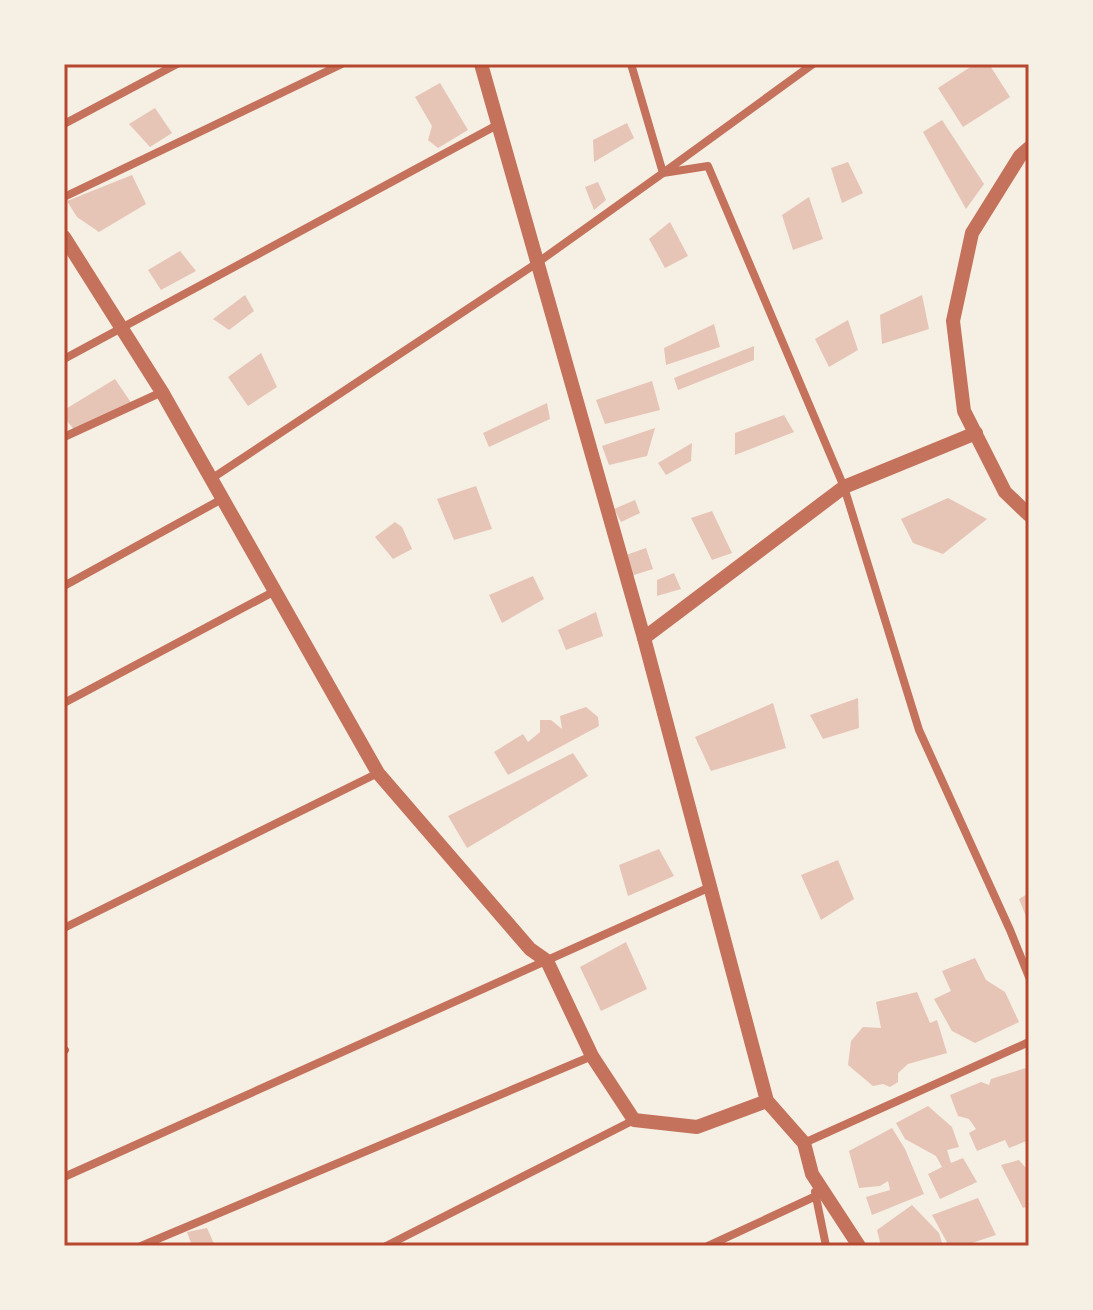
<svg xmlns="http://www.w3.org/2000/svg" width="1093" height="1310" viewBox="0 0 1093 1310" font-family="Jost,sans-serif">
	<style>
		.building { fill: #e6c5b7 }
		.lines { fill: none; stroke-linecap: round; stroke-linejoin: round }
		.minor { stroke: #c5725c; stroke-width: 8 }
		.tertiary { stroke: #c5725c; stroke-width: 14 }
		.neatline { fill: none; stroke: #b5482f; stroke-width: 3 }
	</style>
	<rect width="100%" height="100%" fill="#f6efe4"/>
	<!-- building -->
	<g class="building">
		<path d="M 975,64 L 989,64 L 1010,97 L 963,127 L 938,88 Z"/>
		<path d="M 440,83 L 468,130 L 438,148 L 428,140 L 432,126 L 415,97 Z"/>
		<path d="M 155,108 L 172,133 L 150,147 L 129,124 Z"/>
		<path d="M 942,120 L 984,184 L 966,209 L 923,132 Z"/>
		<path d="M 627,123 L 634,138 L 594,162 L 593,140 Z"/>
		<path d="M 848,162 L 863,193 L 842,203 L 831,168 Z"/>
		<path d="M 132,175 L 146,204 L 99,232 L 77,217 L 67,201 Z"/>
		<path d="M 598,182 L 606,200 L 594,210 L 585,187 Z"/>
		<path d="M 809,197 L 823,239 L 793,250 L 782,215 Z"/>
		<path d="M 670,222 L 688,256 L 665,268 L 649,239 Z"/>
		<path d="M 180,251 L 196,271 L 161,290 L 148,270 Z"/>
		<path d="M 245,295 L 254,311 L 229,330 L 213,319 Z"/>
		<path d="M 922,295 L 929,329 L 882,344 L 880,315 Z"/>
		<path d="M 848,320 L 858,350 L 829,367 L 815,339 Z"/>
		<path d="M 714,324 L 720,347 L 666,365 L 664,348 Z"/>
		<path d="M 754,346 L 754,360 L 678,390 L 674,378 Z"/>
		<path d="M 261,353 L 277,387 L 248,406 L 228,377 Z"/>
		<path d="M 115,379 L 132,404 L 75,431 L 64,417 L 64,410 Z"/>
		<path d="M 652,381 L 660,410 L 605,424 L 596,400 Z"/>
		<path d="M 547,403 L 550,419 L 489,447 L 483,433 Z"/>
		<path d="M 784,415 L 794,432 L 735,455 L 735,433 Z"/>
		<path d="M 655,428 L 647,456 L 609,465 L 602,446 Z"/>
		<path d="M 692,443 L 691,461 L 666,475 L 658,463 Z"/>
		<path d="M 476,486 L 492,529 L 454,540 L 437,499 Z"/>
		<path d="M 948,498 L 987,519 L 943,554 L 913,543 L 901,519 Z"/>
		<path d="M 635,500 L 640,513 L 621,522 L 614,509 Z"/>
		<path d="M 712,511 L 732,553 L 712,560 L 691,518 Z"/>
		<path d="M 395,522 L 402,527 L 412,549 L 393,559 L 375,537 Z"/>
		<path d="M 646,548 L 653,569 L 631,576 L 626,555 Z"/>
		<path d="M 674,573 L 681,589 L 657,596 L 657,580 Z"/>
		<path d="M 533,576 L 544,599 L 502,623 L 489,595 Z"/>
		<path d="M 596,612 L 603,636 L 566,650 L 558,630 Z"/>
		<path d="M 858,698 L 859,728 L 823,739 L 810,715 Z"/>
		<path d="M 773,703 L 786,748 L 711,771 L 695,737 Z"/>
		<path d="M 586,707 L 598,717 L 599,726 L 508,775 L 494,752 L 523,734 L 528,742 L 540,732 L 540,720 L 551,720 L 562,729 L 560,716 Z"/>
		<path d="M 573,753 L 588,776 L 467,848 L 448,816 Z"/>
		<path d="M 659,849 L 674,876 L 628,896 L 619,865 Z"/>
		<path d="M 838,860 L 854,899 L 821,920 L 801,875 Z"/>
		<path d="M 1029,893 L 1029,924 L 1019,899 Z"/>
		<path d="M 626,942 L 647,989 L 601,1011 L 580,967 Z"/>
		<path d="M 975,958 L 986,980 L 1005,992 L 1019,1022 L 975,1043 L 952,1031 L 934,999 L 951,991 L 942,971 Z"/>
		<path d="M 917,992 L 930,1023 L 937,1020 L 947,1053 L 908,1064 L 898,1073 L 898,1082 L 890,1087 L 883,1084 L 873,1086 L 848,1065 L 851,1041 L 863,1027 L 881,1028 L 876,1002 Z"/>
		<path d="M 1029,1067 L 1029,1140 L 1009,1148 L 1005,1140 L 977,1151 L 969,1133 L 976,1129 L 969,1119 L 958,1116 L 950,1095 L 981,1082 L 989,1085 L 991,1079 Z"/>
		<path d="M 928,1106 L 952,1127 L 959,1147 L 947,1150 L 951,1163 L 963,1158 L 977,1182 L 940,1199 L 928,1174 L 942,1167 L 936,1156 L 905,1139 L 896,1123 Z"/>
		<path d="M 892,1128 L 905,1149 L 924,1194 L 872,1215 L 866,1197 L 890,1190 L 888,1181 L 880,1186 L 859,1188 L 849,1151 Z"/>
		<path d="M 1019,1160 L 1025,1167 L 1029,1165 L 1029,1206 L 1023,1208 L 1001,1165 Z"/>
		<path d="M 978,1198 L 996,1235 L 963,1246 L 949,1246 L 932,1215 Z"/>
		<path d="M 912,1205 L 939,1233 L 943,1246 L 881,1246 L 877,1230 Z"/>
		<path d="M 207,1228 L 215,1246 L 192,1246 L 187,1232 Z"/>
	</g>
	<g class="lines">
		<!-- minor -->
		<g class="minor">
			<path d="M 631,64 L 663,173 L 813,64"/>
			<path d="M 64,124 L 177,64"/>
			<path d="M 64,197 L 342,64"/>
			<path d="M 64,359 L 499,124"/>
			<path d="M 64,437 L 162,392"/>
			<path d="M 211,479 L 537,263 L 663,173 L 708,166 L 844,487 L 919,730 L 1010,930 L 1029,977"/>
			<path d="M 64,586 L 222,499"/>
			<path d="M 64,703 L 275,591"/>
			<path d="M 64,928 L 378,773"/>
			<path d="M 64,1051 L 65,1050"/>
			<path d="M 804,1143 L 1029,1042"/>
			<path d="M 64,1177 L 708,888"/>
			<path d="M 815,1192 L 826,1246"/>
			<path d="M 141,1246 L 592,1056"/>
			<path d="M 386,1246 L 634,1120"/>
			<path d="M 708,1246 L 816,1196"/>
		</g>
		<!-- tertiary -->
		<g class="tertiary">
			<path d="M 481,64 L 644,638 L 767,1101 L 804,1143 L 812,1174 L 859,1246"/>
			<path d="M 1029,148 L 1020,156 L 972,233 L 953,321 L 964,411 L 1005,492 L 1029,515"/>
			<path d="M 64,237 L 162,392 L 378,773 L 530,949 L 547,961 L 592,1056 L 634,1120 L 697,1127 L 767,1101"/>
			<path d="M 644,638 L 844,487 L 976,433"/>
		</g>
	</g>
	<!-- border -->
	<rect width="1093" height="1310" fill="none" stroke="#f6efe4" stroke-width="132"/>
	<rect x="66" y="66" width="961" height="1178" class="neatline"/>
</svg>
